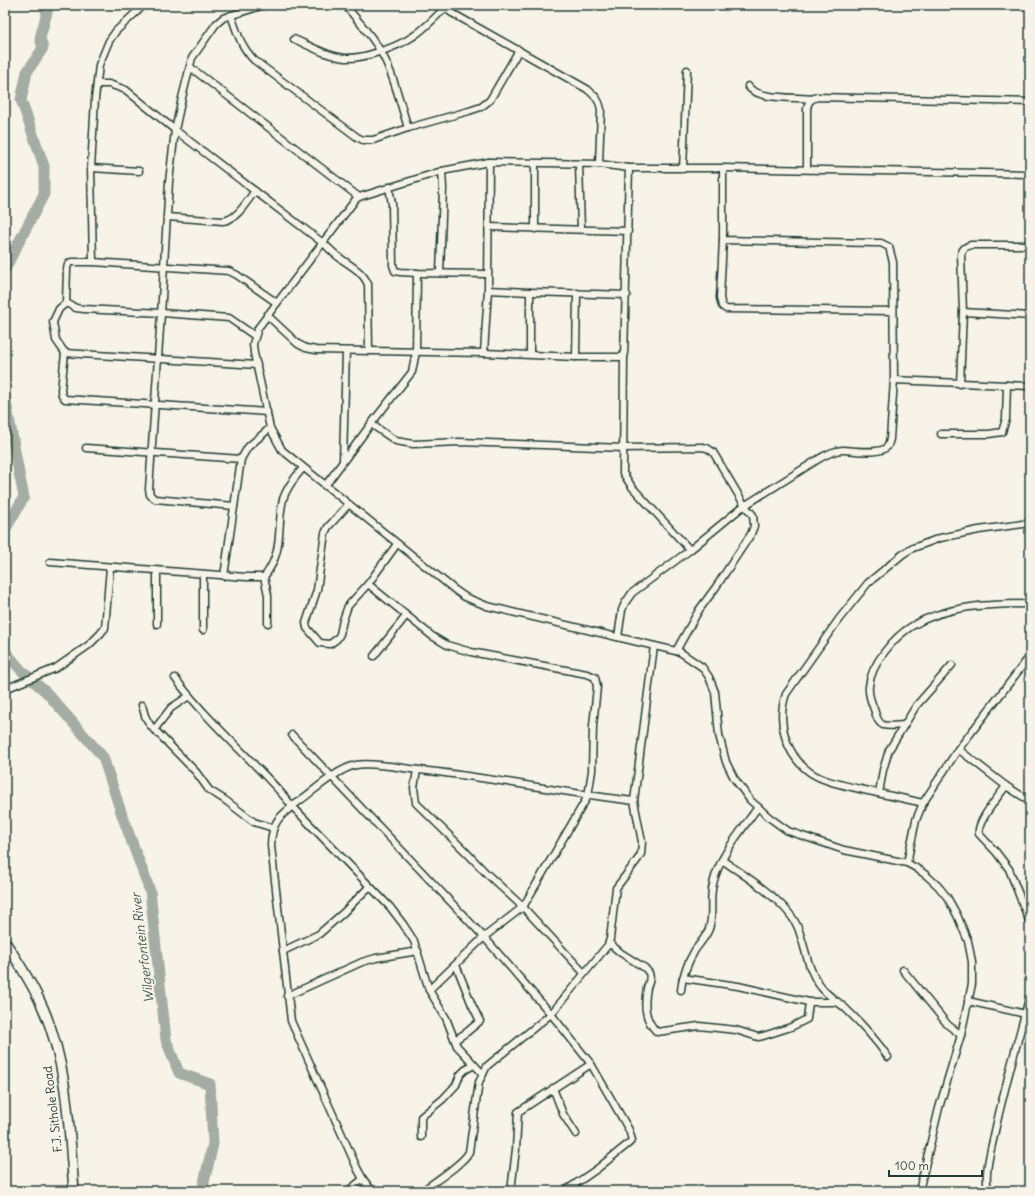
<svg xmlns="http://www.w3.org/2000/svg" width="1035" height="1196" viewBox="0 0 1035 1196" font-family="Delius,sans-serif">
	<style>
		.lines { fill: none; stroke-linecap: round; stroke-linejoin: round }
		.river { stroke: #a4ada3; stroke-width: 11 }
		.street-casing { stroke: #1f3d34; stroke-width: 9 }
		.secondary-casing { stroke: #1f3d34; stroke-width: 12 }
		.street { stroke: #f7f3e8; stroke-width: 6 }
		.secondary { stroke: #f7f3e8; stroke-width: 9 }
		.labels { text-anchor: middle; stroke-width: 3.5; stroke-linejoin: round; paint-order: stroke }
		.street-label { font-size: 12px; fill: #1f3d34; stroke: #f7f3e8 }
		.water-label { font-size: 13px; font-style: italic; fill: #405950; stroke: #f7f3e8 }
	</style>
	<rect width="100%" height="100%" fill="#f7f3e8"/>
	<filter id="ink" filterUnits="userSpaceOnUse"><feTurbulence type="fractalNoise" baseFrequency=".025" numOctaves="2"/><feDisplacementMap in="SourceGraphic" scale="8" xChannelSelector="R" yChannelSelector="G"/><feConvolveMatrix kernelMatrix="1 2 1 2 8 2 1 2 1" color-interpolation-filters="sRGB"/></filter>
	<g filter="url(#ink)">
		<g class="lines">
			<!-- river -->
			<g class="river">
				<path d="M 5,269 L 44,194 L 44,166 L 21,100 L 27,72 L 43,48 L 40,38 L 49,5"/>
				<path d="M 5,396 L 19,473 L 24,497 L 5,530"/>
				<path d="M 5,651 L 21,670 L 47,693 L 103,757 L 122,815 L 150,891 L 166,1040 L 179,1073 L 210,1084 L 213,1144 L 202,1191"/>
			</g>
			<defs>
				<g id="street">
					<path d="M 345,5 C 357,20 371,34 381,52 C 394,75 400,103 408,128"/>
					<path d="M 441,5 L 452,13 L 587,89 C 595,96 599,99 601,109 L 599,164"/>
					<path d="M 231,15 C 237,32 241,47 254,60 L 357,137 L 363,140 L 373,140 L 408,128 L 469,111 L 481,107 L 490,100 L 519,50"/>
					<path d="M 294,39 C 310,46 327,56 345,58 C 364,59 397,47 412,37 C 424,30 434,18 445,8"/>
					<path d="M 190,67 L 359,197"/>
					<path d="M 97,84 L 109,84 L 126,90 L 175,130 L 323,243 C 329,248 334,254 340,258 C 351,266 362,271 368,284 L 369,351"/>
					<path d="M 748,86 C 756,100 797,97 812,99"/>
					<path d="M 535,164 L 535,229"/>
					<path d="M 579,165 L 581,229"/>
					<path d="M 91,168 L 139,171"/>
					<path d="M 629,168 L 624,357 L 623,473 L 632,487 L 690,550"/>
					<path d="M 723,168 L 723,240 L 875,243 L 881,243 L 889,247 L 893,262 L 894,380"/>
					<path d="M 683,169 L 687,70"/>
					<path d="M 807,169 L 807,109 C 808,102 810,99 817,97 L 1030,102"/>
					<path d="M 389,187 L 392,204 L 393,265 L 395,271 L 400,272 L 417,273 L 487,274"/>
					<path d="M 167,217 L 223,221 C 238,219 246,202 255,191"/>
					<path d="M 489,227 L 628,231"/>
					<path d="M 723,240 L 720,298 L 722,306 L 726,309 L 892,311"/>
					<path d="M 93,262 L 91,168 L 95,99 L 99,65 L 109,41 L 116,31 L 144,5"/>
					<path d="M 440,273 L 443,188 L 442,171"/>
					<path d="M 488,290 L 530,292 L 627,295"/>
					<path d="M 530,292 L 530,354"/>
					<path d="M 66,303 L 76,308 L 84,309 L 162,313 L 229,318 L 255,336"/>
					<path d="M 963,312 L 1030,316"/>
					<path d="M 267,315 L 298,344 L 306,348 L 316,350 L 484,353 L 576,357 L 624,357"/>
					<path d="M 65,353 L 257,365"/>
					<path d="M 484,353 L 488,290 L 489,162"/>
					<path d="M 576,357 L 577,293"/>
					<path d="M 960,384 L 963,312 L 961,254 C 963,248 966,246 971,245 L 1030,245"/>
					<path d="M 267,412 L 65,399 L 62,395 L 61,390 L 65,353 L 56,340 L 53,322 L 59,309 L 66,303 L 67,269 L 68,264 L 71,262 L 93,262 L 229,271 L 237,275 L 277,303"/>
					<path d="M 371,424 L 396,441 L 413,444 L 460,442 L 624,448 L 702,447 L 707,448 L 713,452 L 745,506 L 753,515 L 754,526 L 751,534 L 716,587 L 699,610 L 676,651"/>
					<path d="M 941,434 L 989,434 L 1002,432 L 1006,419 L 1007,385"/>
					<path d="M 86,448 L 241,459"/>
					<path d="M 343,461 L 346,351"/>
					<path d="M 325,486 L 371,424 L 412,372 L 416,352 L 417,273"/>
					<path d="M 348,505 L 328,527 L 325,533 L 317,590 L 306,623 L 307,628 L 320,643 L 330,644 L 337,639 L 340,634 L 343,620 L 348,606 L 368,584 L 397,544"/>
					<path d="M 234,506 L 155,499 L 150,495 L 149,489 L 162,299 L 169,182 L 175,130 L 182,98 L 192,58 L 216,24 L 223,18 L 264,5"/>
					<path d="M 50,562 L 246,577 L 264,577 C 285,550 276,529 283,499 C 287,487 295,477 303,468"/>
					<path d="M 203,574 L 203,630"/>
					<path d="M 224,576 L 241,459 L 248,447 L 270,428"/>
					<path d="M 264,577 L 268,595 L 268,623"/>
					<path d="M 368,584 L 432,636 L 447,645 L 471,652 L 587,674 L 595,677 L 597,687 L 593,726 L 592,771 L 588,796 L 523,907 L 484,937 L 429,990"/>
					<path d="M 157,624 L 157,571"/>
					<path d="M 618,637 L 622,610 L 625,603 L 632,593 L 690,550 L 741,508 L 817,460 C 825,455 834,450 843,450 C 854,450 878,455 887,447 C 889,445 889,442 890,439 L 894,380 L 1030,386"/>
					<path d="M 374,656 L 406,616"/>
					<path d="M 175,678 C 197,707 223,733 249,759 C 264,775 279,789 292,806 L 390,907 L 403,924 L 414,941 L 429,990 L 446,1018 L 457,1046 L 483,1074"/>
					<path d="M 5,689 L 56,668 L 89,645 L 100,634 L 105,628 L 110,567"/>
					<path d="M 142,705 L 145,716 L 150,725 L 196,772 L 209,790 L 225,800 L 254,822 L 273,828"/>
					<path d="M 904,725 C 898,725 889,727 883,725 C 877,722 876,715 874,709 C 871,702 868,694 869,686 C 871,664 894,637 912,626 C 947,605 990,604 1030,604"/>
					<path d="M 154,730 L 171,708 L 189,696"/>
					<path d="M 292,735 L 484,937 L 551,1014 L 591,1064 L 629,1130 L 632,1140 L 628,1144 L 597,1169 L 565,1191"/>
					<path d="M 958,749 L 1006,786 L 1030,801"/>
					<path d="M 417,770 L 414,788 L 416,803 L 466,852 L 487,874 L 523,907 L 584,973"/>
					<path d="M 1006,786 C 999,796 976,822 979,834 L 996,852 L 1009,869 L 1030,923"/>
					<path d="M 879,793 L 883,770 L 889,750 L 916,706 L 952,665"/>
					<path d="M 923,803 C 902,798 881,794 860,789 C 844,785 825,782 811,773 C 786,756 776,722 786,694 L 839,619 L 868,583 L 903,554 L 913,548 L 940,538 L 979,530 L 1030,523"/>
					<path d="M 722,860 C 745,876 788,902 798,928 C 806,948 807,970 821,987 C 827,995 836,1001 844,1007 C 862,1024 874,1037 888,1057"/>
					<path d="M 907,863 L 916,820 L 923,803 L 957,751 L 1030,656"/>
					<path d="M 609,943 L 621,953 L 645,968 L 649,973 C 651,978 649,983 647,988 C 644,1004 644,1020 657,1032 L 699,1026 L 736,1030 L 758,1037 L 763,1036 L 791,1027 L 807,1019 L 809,1002"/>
					<path d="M 283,951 L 319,934 L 343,913 L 369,887"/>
					<path d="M 903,970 L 948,1025 L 961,1035"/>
					<path d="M 683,978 L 738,986 L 809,1002 L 838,1002"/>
					<path d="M 681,990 C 682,976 688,962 695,950 C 700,943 706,937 709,929 C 714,914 709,899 713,884 C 719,856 742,830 758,807"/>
					<path d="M 287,996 L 362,962 L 376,958 L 418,951"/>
					<path d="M 968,1001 L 1030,1015"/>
					<path d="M 455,1040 L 467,1032 L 480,1021 L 472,1005 L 456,965"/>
					<path d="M 553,1088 L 563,1114 L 576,1134"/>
					<path d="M 421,1137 L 421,1117 L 443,1099 L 456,1085 L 460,1075 L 465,1070 L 474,1065"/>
					<path d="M 348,1191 L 363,1179"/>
					<path d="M 372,1191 L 363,1179 L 357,1168 L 291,1021 L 271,846 C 271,820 282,814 302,799 C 317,788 338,769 356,765 C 372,762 401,768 419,770 C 491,777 562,793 634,801"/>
					<path d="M 422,1191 C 434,1182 463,1164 469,1152 L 479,1082 L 487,1066 L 551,1014 L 608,945 L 610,939 L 616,888 L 638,859 L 641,854 L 642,842 L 634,801 L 654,646"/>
					<path d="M 511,1191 L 516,1149 L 518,1112 L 591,1064"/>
					<path d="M 919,1191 L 939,1108 L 961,1035 L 972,984 L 972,962 L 968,941 L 957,915 L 947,897 L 938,886 L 926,875 L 916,868 L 907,863 L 844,850 L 788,831 L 770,818 L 750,800 L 734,778 L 726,762 L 719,735 L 715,692 L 709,677 L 702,667 L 680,652 L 487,606 L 465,597 L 455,590 L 282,450 L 270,428 L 254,353 L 253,344 L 258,328 L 356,199 L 359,197 L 442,171 L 489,162 L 599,164 L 629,168 L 723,168 L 1030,174"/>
					<path d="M 988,1191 C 984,1171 991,1151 995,1131 C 1005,1085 1018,1040 1030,995"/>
				</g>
				<path id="secondary" d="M 5,942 C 19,963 33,985 43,1008 C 68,1065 69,1129 74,1191"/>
			</defs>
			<!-- street casing -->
			<use href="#street" class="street-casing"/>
			<!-- secondary casing -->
			<use href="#secondary" class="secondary-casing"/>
			<!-- street -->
			<use href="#street" class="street"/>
			<!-- secondary -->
			<use href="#secondary" class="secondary"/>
		</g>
	</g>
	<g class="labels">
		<!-- street labels -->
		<g class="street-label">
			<text transform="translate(53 1109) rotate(-97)" y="4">F.J. Sithole Road</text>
		</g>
		<!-- water labels -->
		<g class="water-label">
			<text transform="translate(142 948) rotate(-97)" y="5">Wilgerfontein River</text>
		</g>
	</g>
	<!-- margin -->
	<rect width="1035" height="1196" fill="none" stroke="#f7f3e8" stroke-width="20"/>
	<rect x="10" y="10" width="1015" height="1176" fill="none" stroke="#1f3d34" stroke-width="1.5" filter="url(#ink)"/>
	<!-- scale -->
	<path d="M889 1170v6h93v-6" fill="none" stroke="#1f3d34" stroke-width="2"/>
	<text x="895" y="1170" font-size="12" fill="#1f3d34" stroke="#f7f3e8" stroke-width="3" paint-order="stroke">100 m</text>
</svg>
